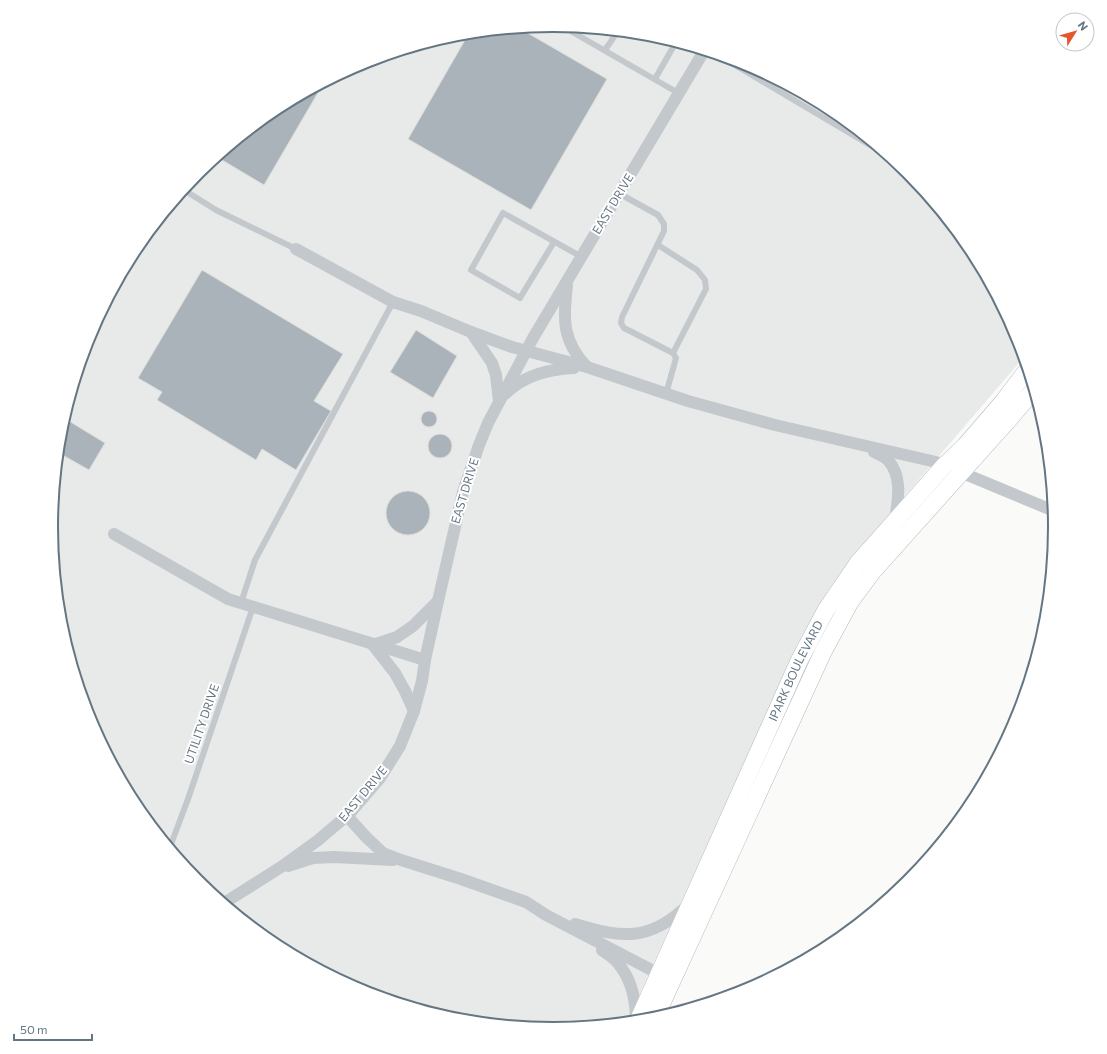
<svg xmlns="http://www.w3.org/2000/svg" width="1107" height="1054" viewBox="0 0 1107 1054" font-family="Commissioner,sans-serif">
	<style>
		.built { fill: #e8e9e9 }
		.building { fill: #aab3b9; stroke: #dcdcda }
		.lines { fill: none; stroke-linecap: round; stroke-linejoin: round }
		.secondary-casing { stroke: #b3babf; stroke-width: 18 }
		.service { stroke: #c3c8cc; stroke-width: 6 }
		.minor { stroke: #c3c8cc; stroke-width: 12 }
		.secondary { stroke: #fff; stroke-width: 17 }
		.labels { text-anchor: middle; stroke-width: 4; stroke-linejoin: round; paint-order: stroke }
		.street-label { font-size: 12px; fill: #657683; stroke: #fff }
		.rim { fill: none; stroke: #657683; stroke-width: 2 }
	</style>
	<rect width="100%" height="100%" fill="#fafaf8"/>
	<!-- built -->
	<path class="built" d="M 554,25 L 652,35 L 746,63 L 833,110 L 909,172 L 971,248 L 1017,335 L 1024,357 L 885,519 L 829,589 L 799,641 L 627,1022 L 553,1029 L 455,1019 L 361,991 L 274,944 L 198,882 L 136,806 L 90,719 L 61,625 L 52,527 L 61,429 L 90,335 L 136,248 L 199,172 L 275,109 L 362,63 L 456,35 Z"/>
	<!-- building -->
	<g class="building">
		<path d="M 519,28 L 607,79 L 531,210 L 408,139 L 469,33 Z"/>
		<path d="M 323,84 L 264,185 L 217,157 L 275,109 Z"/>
		<path d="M 202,270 L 343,354 L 314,401 L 331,411 L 296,470 L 262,449 L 256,460 L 157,400 L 162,392 L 138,378 Z"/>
		<path d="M 416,330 L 457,356 L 433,398 L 390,372 Z"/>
		<circle cx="429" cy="419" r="8"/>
		<path d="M 64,418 L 105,443 L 89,470 L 59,453 L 61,429 Z"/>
		<circle cx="440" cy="446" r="12"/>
		<circle cx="408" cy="513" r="22"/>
	</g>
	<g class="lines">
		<defs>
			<g id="secondary">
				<path d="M 655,1018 L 823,652 L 850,602 L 873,571 L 1010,418 L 1034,390"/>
				<path id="s1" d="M 638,1021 L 799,661 L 826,610 L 858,563 L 944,466 L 965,446 L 1003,402 L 1028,369"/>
			</g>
		</defs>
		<!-- secondary casing -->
		<use href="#secondary" class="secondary-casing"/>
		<!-- service -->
		<g class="service">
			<path d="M 562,26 L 680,94"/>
			<path d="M 605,50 L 618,31"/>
			<path d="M 718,55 L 890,157"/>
			<path d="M 655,79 L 676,42"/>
			<path d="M 184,190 L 216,210 L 296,249"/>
			<path d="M 620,194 L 658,215 L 664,224 L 664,231 L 622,317 L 621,323 L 624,328 L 673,353 L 676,358 L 666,394"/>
			<path d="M 554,242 L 520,298 L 471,270 L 503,213 L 582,257"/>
			<path d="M 658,245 L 697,270 L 705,280 L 706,289 L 673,353"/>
			<path d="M 241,603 L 255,560 L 393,302"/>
			<path d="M 170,847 L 188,799 L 253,607"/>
		</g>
		<!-- minor -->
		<g class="minor">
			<path d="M 296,249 L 393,302 L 421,311 L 471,332 L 512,347 L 587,367 L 688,401 L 775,425 L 936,462 L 1054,511"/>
			<path d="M 567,285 C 563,319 562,341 587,367"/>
			<path d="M 471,332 L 492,363 L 496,375 L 499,401"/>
			<path d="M 505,394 C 523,376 549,369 574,368"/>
			<path d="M 874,452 C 878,454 884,456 888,460 C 903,477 898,500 895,520"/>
			<path d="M 114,534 L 228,599 L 425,660"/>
			<path d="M 414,711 L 405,691 L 395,673 L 373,645 L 397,637 L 413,626 L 438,601"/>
			<path d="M 347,816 L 366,837 L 383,853 L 401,860 L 461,879 L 526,902 L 546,915 L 665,977"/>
			<path d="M 288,866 L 313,858 L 334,857 L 393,860"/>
			<path d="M 224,903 L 281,867 L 317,841 L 349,814 L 380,778 L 400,746 L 414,711 L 422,681 L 425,660 L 438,601 L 463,492 L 479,445 L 488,423 L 533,338 L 704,51"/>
			<path d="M 575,924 C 621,938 649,942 687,906"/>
			<path d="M 602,950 C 607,954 613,957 617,962 C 631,978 636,1000 636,1021"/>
		</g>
		<!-- secondary -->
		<use href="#secondary" class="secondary"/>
	</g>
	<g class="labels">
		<!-- street labels -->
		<g class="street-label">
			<text transform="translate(613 204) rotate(-59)" y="4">EAST DRIVE</text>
			<text transform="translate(465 491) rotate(-73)" y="4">EAST DRIVE</text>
			<text dy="4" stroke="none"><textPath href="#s1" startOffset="384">IPARK BOULEVARD</textPath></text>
			<text transform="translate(202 724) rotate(-71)" y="4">UTILITY DRIVE</text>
			<text transform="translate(363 794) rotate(-50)" y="4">EAST DRIVE</text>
		</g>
	</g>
	<!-- crop -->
	<path d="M0 0H1107V1054H0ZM58 527a495 495 0 1 1 990 0a495 495 0 1 1-990 0Z" fill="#fff" fill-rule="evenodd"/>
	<path class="rim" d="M58 527a495 495 0 1 1 990 0a495 495 0 1 1-990 0Z"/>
	<!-- north arrow -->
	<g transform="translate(1075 32) rotate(53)"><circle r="19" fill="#ffffff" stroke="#c1c8cd"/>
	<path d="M0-3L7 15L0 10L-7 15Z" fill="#e4572e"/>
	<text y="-6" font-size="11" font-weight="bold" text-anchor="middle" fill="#657683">N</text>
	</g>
	<!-- scale -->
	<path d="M14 1034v6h78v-6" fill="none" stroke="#657683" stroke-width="2"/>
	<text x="20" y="1034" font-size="12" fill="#657683" stroke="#ffffff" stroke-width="3" paint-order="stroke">50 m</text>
</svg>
